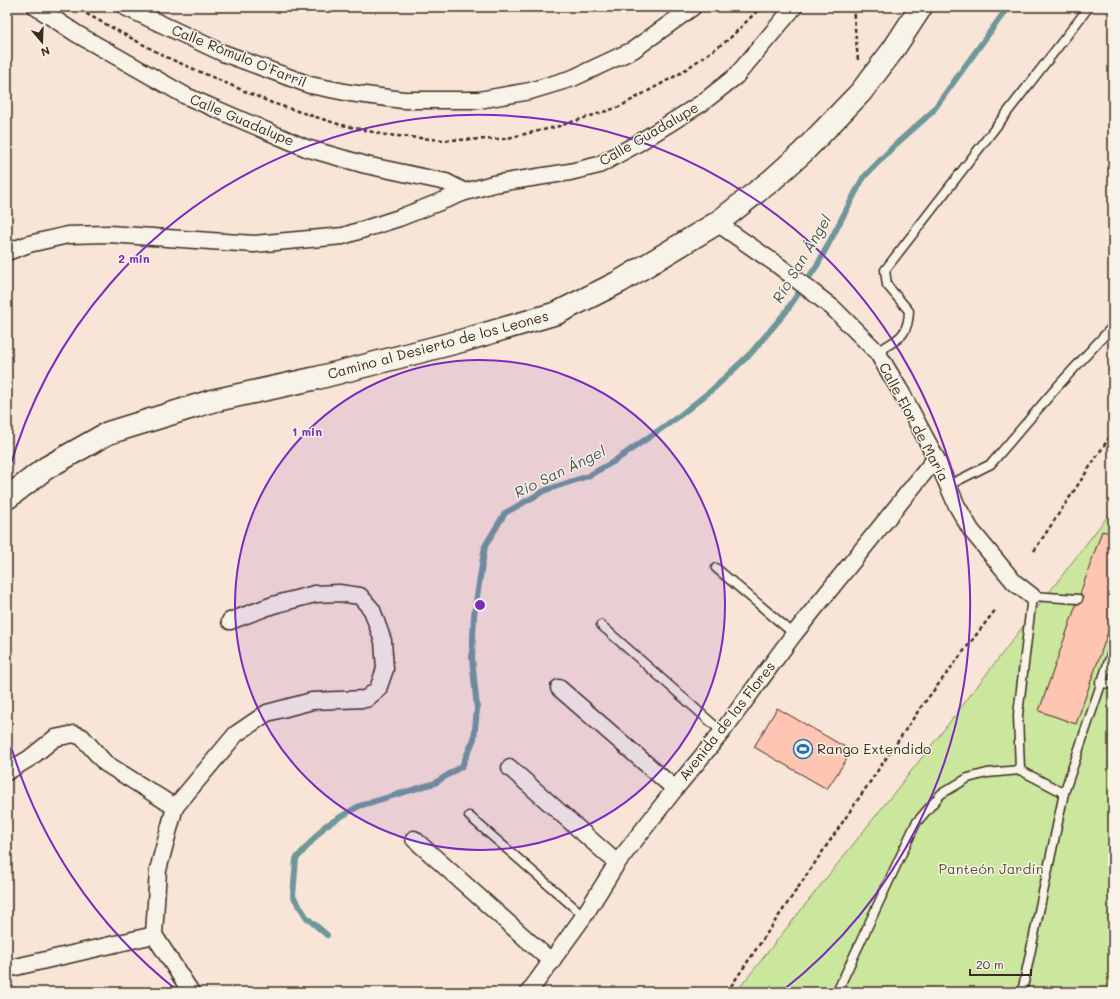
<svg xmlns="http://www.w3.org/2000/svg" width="1120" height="999" viewBox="0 0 1120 999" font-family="Mali,sans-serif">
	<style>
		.green { fill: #cbe69d; stroke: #83885e }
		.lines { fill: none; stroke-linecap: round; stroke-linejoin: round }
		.stream { stroke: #6e979a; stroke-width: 6 }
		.building { fill: #fdc5b2; stroke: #3b2a1e }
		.service-casing { stroke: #3b2a1e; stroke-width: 11 }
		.minor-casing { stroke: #3b2a1e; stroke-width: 19 }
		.secondary-casing { stroke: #3b2a1e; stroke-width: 25 }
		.path { stroke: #3b2a1e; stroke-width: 2.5; stroke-dasharray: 4 3; stroke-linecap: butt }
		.service { stroke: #f7f3e8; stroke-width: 8 }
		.minor { stroke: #f7f3e8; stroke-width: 16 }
		.secondary { stroke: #f7f3e8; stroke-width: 22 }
		.ring { fill: none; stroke: #7b2cbf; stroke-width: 2 }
		.labels { text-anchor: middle; stroke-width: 3; stroke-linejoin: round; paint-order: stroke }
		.street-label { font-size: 14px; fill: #3b2a1e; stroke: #f7f3e8 }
		.poi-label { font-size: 14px; fill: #3b2a1e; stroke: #f7f3e8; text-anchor: start }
		.park-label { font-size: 14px; fill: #585037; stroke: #f7f3e8 }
		.water-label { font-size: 15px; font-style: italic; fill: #505752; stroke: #f7f3e8 }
		.centre { fill: #7b2cbf; stroke: #f7f3e8; stroke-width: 2 }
		.ring-label { font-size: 12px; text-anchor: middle; font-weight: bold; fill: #7b2cbf; stroke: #f7f3e8; stroke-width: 3; stroke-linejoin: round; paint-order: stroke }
	</style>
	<rect width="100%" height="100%" fill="#f9e5d8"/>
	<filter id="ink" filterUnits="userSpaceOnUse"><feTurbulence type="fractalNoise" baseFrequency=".025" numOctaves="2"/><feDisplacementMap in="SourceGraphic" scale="8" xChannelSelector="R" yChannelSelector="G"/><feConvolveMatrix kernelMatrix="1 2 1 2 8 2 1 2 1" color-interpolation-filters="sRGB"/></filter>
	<g filter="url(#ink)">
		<!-- green -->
		<path class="green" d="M 1113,509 L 1113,992 L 736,992 L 939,736 Z"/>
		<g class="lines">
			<!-- stream -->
			<path class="stream" d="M 327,935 L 307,918 L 293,896 L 296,859 L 325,826 L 359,806 L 435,783 L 462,766 L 474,739 L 477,709 L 472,658 L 474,615 L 485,546 L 505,513 L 546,490 L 588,476 L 613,462 L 678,417 L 713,389 L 751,353 L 785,313 L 818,264 L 863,178 L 895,145 L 932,112 L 1008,7"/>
		</g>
		<!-- building -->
		<g class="building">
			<path d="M 1102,531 L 1113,534 L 1113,618 L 1076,724 L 1039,711 Z"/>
			<path d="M 777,708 L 852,751 L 827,789 L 754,747 Z"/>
		</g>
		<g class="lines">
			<defs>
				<g id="service">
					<path d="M 877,352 C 897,339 908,338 909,311 L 887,285 L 885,270 L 1089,7"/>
					<path d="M 947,486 L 991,464 L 1057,387 L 1113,326"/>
					<path d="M 716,568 L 794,634"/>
					<path d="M 601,625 L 722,732"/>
					<path d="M 1100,682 L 1113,685"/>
					<path d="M 1020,770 L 1018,715 L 1032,596 L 1078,599"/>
					<path d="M 469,816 L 584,916"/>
					<path d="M 837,992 L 916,823 L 941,794 L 968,778 L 987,773 L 1020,770 L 1064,793"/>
					<path d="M 1022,992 L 1064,793 L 1113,649"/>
				</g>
				<g id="minor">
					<path d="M 36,7 L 77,34 L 186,96 L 306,148 L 366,165 L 446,182 L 465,192 L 493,184 L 570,172 L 599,165 L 635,145 L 702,103 L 736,76 L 794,7"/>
					<path d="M 125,7 L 223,53 L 310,85 L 350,93 L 403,100 L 479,100 L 530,91 L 573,78 L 633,50 L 693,7"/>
					<path d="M 717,223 L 779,266 L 833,308 L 877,352 L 901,392 L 936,458 L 957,506 L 971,530 L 1014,582 L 1032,596"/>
					<path d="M 7,252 L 29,244 L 68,235 L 109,234 L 254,244 L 343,236 L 399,218 L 465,192"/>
					<path d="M 559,688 L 675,789"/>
					<path d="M 510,768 L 617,863"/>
					<path d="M 7,772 L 30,758 L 55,738 L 74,734 L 82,737 L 105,763 L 175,807"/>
					<path d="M 414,839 L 552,962"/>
					<path d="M 7,969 L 154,935"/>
					<path d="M 191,992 L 154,935 L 158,870 L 175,807 L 236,734 L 267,713 L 312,701 L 366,699 L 378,689 L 385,669 L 383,641 L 372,610 L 360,596 L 339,593 L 315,594 L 273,605 L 230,621"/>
					<path d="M 529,992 L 584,916 L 617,863 L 675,789 L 722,732 L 794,634 L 936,458"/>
				</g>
				<path id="secondary" d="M 7,498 L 46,468 L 108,433 L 212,401 L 317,378 L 465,340 L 557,313 L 619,282 L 717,223 L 772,180 L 803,152 L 861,92 L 893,50 L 921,7"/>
			</defs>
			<!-- service casing -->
			<use href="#service" class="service-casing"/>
			<!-- minor casing -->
			<use href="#minor" class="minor-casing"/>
			<!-- secondary casing -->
			<use href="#secondary" class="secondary-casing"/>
			<!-- path -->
			<g class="path">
				<path d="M 74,7 L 166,57 L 272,103 L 338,124 L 386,135 L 443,140 L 503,139 L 556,127 L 619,107 L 679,74 L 728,40 L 761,7"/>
				<path d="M 853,7 L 858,60"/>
				<path d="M 1034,551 L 1113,432"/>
				<path d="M 727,992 L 921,707 L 996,609"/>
			</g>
			<!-- service -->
			<use href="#service" class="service"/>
			<!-- minor -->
			<use href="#minor" class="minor"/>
			<!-- secondary -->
			<use href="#secondary" class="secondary"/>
		</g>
	</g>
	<!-- distance rings -->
	<circle cx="480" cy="605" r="245" fill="#7b2cbf" fill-opacity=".12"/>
	<g class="ring">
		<circle cx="480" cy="605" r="245"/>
		<path d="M178 991A490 490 0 0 1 8 736M8 474A490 490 0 1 1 782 991"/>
	</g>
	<!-- icons -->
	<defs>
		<symbol id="stadium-ring" viewBox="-11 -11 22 22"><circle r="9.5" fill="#f7f3e8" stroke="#1f6fb2" stroke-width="1.5"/><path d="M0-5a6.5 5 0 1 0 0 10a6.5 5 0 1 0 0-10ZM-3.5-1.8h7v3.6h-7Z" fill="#1f6fb2"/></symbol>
	</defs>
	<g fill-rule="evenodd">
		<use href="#stadium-ring" x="792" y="738" width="22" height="22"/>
	</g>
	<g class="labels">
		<!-- street labels -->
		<g class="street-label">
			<text transform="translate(239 56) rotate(22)" y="5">Calle Rómulo O'Farril</text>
			<text transform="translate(242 120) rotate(23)" y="5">Calle Guadalupe</text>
			<text transform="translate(649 134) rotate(-30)" y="5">Calle Guadalupe</text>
			<text transform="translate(438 345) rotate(-15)" y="5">Camino al Desierto de los Leones</text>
			<text transform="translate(914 422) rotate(62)" y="5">Calle Flor de María</text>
			<text transform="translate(727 721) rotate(-52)" y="5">Avenida de las Flores</text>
		</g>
		<!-- poi labels -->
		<g class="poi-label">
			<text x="817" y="754">Rango Extendido</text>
		</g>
		<!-- park labels -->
		<g class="park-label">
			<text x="991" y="874">Panteón Jardín</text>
		</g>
		<!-- water labels -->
		<g class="water-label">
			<text transform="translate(802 259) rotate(-59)" y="5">Río San Ángel</text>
			<text transform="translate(560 472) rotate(-26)" y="5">Río San Ángel</text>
		</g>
	</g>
	<circle cx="480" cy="605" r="6" class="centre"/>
	<g class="ring-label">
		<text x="134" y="263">2 min</text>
		<text x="307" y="436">1 min</text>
	</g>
	<!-- margin -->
	<rect width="1120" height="999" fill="none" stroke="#f7f3e8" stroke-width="24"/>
	<rect x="12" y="12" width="1096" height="975" fill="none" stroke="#3b2a1e" stroke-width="1.5" filter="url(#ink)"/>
	<!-- north arrow -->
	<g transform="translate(42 42) rotate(161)" stroke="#f7f3e8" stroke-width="3" paint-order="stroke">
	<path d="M0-3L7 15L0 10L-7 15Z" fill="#3b2a1e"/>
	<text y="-6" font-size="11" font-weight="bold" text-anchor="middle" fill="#3b2a1e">N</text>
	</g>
	<!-- scale -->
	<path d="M970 969v6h61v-6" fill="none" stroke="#3b2a1e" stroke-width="2"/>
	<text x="976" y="969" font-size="12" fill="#3b2a1e" stroke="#f7f3e8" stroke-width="3" paint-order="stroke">20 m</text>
</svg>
